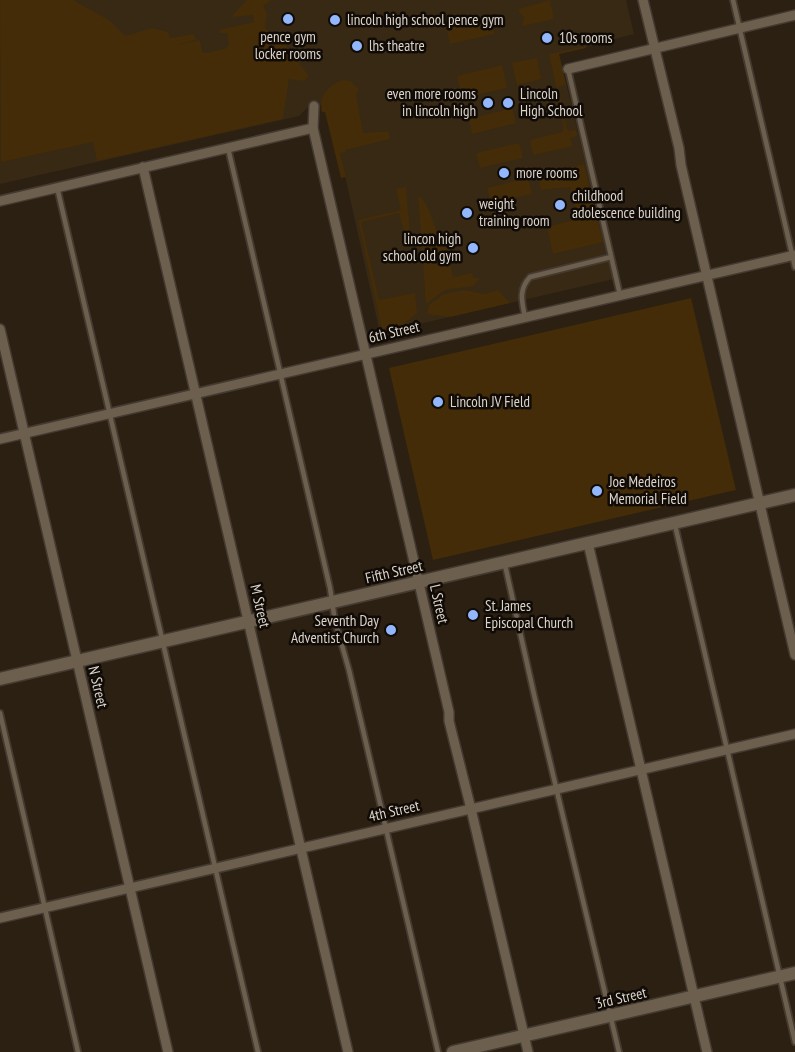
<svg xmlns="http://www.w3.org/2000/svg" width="795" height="1052" viewBox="0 0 795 1052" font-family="'PT Sans Narrow',sans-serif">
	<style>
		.built { fill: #382914 }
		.green { fill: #432c07 }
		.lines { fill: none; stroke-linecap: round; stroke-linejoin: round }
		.service-casing { stroke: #443a31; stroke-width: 8 }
		.minor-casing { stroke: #443a31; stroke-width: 12 }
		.tertiary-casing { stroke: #443a31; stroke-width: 15 }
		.service { stroke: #6c5f4e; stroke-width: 4.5 }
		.minor { stroke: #6c5f4e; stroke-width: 9 }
		.tertiary { stroke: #6c5f4e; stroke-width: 12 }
		.poi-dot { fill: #93b7fd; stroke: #100b06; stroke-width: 2 }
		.labels { text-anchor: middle; stroke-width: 5; stroke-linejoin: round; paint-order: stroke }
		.poi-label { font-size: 15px; fill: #dcd4cb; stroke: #100b06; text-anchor: start }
		.street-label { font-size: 15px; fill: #dcd4cb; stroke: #100b06 }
	</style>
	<rect width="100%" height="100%" fill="#2b2012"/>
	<!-- built -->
	<path class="built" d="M 0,0 L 626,0 L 634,34 L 559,54 L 614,279 L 380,333 L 329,104 L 308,107 L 299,116 L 0,184 Z"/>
	<!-- green -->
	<g class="green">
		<path d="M 0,0 L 73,0 L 109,20 L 125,36 L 152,28 L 168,32 L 170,38 L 194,34 L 196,40 L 173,46 L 200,40 L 202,52 L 206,53 L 227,48 L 229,44 L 227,33 L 220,33 L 219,30 L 254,22 L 253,15 L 231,17 L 247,0 L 272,0 L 263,6 L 267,13 L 265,27 L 272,38 L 282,40 L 309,76 L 303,81 L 289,79 L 283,119 L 97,161 L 93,142 L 1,162 Z"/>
		<path d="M 550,0 L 554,19 L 522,26 L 524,17 L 519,12 L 519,9 Z"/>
		<path d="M 490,14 L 494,34 L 450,44 L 446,26 Z"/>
		<path d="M 586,46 L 586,48 L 559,54 L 566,85 L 558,87 L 559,91 L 556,93 L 557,97 L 560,97 L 568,131 L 576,130 L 577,136 L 570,138 L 573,146 L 533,155 L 530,140 L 562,132 C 566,126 561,115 558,107 L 524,115 L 523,107 L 530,105 L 531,109 L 559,103 L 567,132 L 559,99 L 557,99 L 555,91 L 557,90 L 549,54 Z"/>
		<path d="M 537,58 L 541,79 L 517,85 L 512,63 Z"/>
		<path d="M 502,65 L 507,88 L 462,98 L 457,76 Z"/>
		<path d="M 344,80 L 351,81 L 359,90 L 356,95 L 363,133 L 388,131 L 390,139 L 345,150 L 345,152 L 340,153 L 346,177 L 341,178 L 325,112 L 322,112 C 318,96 329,84 344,80 Z"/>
		<path d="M 512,108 L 516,123 L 472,134 L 469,119 Z"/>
		<path d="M 519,143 L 523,158 L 480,168 L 476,153 Z"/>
		<path d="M 584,164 L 603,242 L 553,254 L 547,227 L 578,219 L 570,187 L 541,190 L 538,176 Z"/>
		<path d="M 528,178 L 532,194 L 491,203 L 487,188 Z"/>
		<path d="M 406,187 L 410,234 L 405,235 L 399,213 L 361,222 L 379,300 L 415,293 L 417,313 L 401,326 L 382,330 L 358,220 L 401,210 L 396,189 Z"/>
		<path d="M 418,195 C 432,205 433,230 443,244 L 446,245 L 453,277 L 472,273 L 474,278 L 480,278 L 473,286 L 445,290 L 426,304 Z"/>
		<path d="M 464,290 L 485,294 L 498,290 L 510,303 L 450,317 L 427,314 L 429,305 L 444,294 Z"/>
		<path d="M 691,298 L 736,490 L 433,560 L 389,368 Z"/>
	</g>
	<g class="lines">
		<defs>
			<g id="service">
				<path d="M 733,0 L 795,267"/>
				<path d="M 568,69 L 620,295"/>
				<path d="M 228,148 L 330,588 L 335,621 L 349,670 L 438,1052"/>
				<path d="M 57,187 L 258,1052"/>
				<path d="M 525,317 C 522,302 518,290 530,277 L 611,257"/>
				<path d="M 675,525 L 795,1042"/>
				<path d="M 505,565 L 535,699 L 619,1052"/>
				<path d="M 0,713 L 78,1052"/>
			</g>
			<g id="minor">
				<path d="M 643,0 L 679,148 L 681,165 L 795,655"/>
				<path d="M 568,69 L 795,15"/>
				<path d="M 314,106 L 313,128 L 449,712 L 449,721 L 471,809 L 528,1052"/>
				<path d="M 143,167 L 348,1052"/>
				<path d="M 0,201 L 313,128"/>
				<path d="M 0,329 L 168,1052"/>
				<path d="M 0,439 L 795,255"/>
				<path d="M 588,543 L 707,1052"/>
				<path d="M 0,918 L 795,734"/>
			</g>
			<g id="tertiary">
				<path d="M 0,679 L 795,495"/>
				<path d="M 453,1052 L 795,973"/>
			</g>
		</defs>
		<!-- service casing -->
		<use href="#service" class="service-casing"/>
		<!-- minor casing -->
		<use href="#minor" class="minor-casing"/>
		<!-- tertiary casing -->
		<use href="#tertiary" class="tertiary-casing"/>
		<!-- service -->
		<use href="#service" class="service"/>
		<!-- minor -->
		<use href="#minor" class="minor"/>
		<!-- tertiary -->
		<use href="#tertiary" class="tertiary"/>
	</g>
	<!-- markers -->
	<g class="poi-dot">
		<circle cx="288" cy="19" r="6"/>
		<circle cx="335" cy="20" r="6"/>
		<circle cx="547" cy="38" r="6"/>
		<circle cx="357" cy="46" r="6"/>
		<circle cx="488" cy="103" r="6"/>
		<circle cx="508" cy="103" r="6"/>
		<circle cx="504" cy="173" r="6"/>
		<circle cx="560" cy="205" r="6"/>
		<circle cx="467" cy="213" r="6"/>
		<circle cx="473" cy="248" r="6"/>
		<circle cx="438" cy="402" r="6"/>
		<circle cx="597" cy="491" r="6"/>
		<circle cx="473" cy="615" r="6"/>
		<circle cx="391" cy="630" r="6"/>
	</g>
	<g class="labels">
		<!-- poi labels -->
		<g class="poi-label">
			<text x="347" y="25">lincoln high school pence gym</text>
			<text x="288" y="42" text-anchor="middle">pence gym<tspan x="288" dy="17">locker rooms</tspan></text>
			<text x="559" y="43">10s rooms</text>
			<text x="369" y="51">lhs theatre</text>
			<text x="476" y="99" text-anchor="end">even more rooms<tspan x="476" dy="17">in lincoln high</tspan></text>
			<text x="520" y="99">Lincoln<tspan x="520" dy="17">High School</tspan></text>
			<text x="516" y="178">more rooms</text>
			<text x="572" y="201">childhood<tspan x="572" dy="17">adolescence building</tspan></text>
			<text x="479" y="209">weight<tspan x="479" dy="17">training room</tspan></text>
			<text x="461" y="244" text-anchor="end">lincon high<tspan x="461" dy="17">school old gym</tspan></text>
			<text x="450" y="407">Lincoln JV Field</text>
			<text x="609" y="487">Joe Medeiros<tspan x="609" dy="17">Memorial Field</tspan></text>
			<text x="485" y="611">St. James<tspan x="485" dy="17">Episcopal Church</tspan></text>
			<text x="379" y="626" text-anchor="end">Seventh Day<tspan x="379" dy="17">Adventist Church</tspan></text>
		</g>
		<!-- street labels -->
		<g class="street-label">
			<text transform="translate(394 332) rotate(-13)" y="5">6th Street</text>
			<text transform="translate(394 572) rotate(-13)" y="5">Fifth Street</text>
			<text transform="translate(439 604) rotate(77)" y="5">L Street</text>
			<text transform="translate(260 606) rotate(77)" y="5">M Street</text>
			<text transform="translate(98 687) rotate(77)" y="5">N Street</text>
			<text transform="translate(394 811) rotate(-13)" y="5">4th Street</text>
			<text transform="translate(621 998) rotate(-13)" y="5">3rd Street</text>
		</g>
	</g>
</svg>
